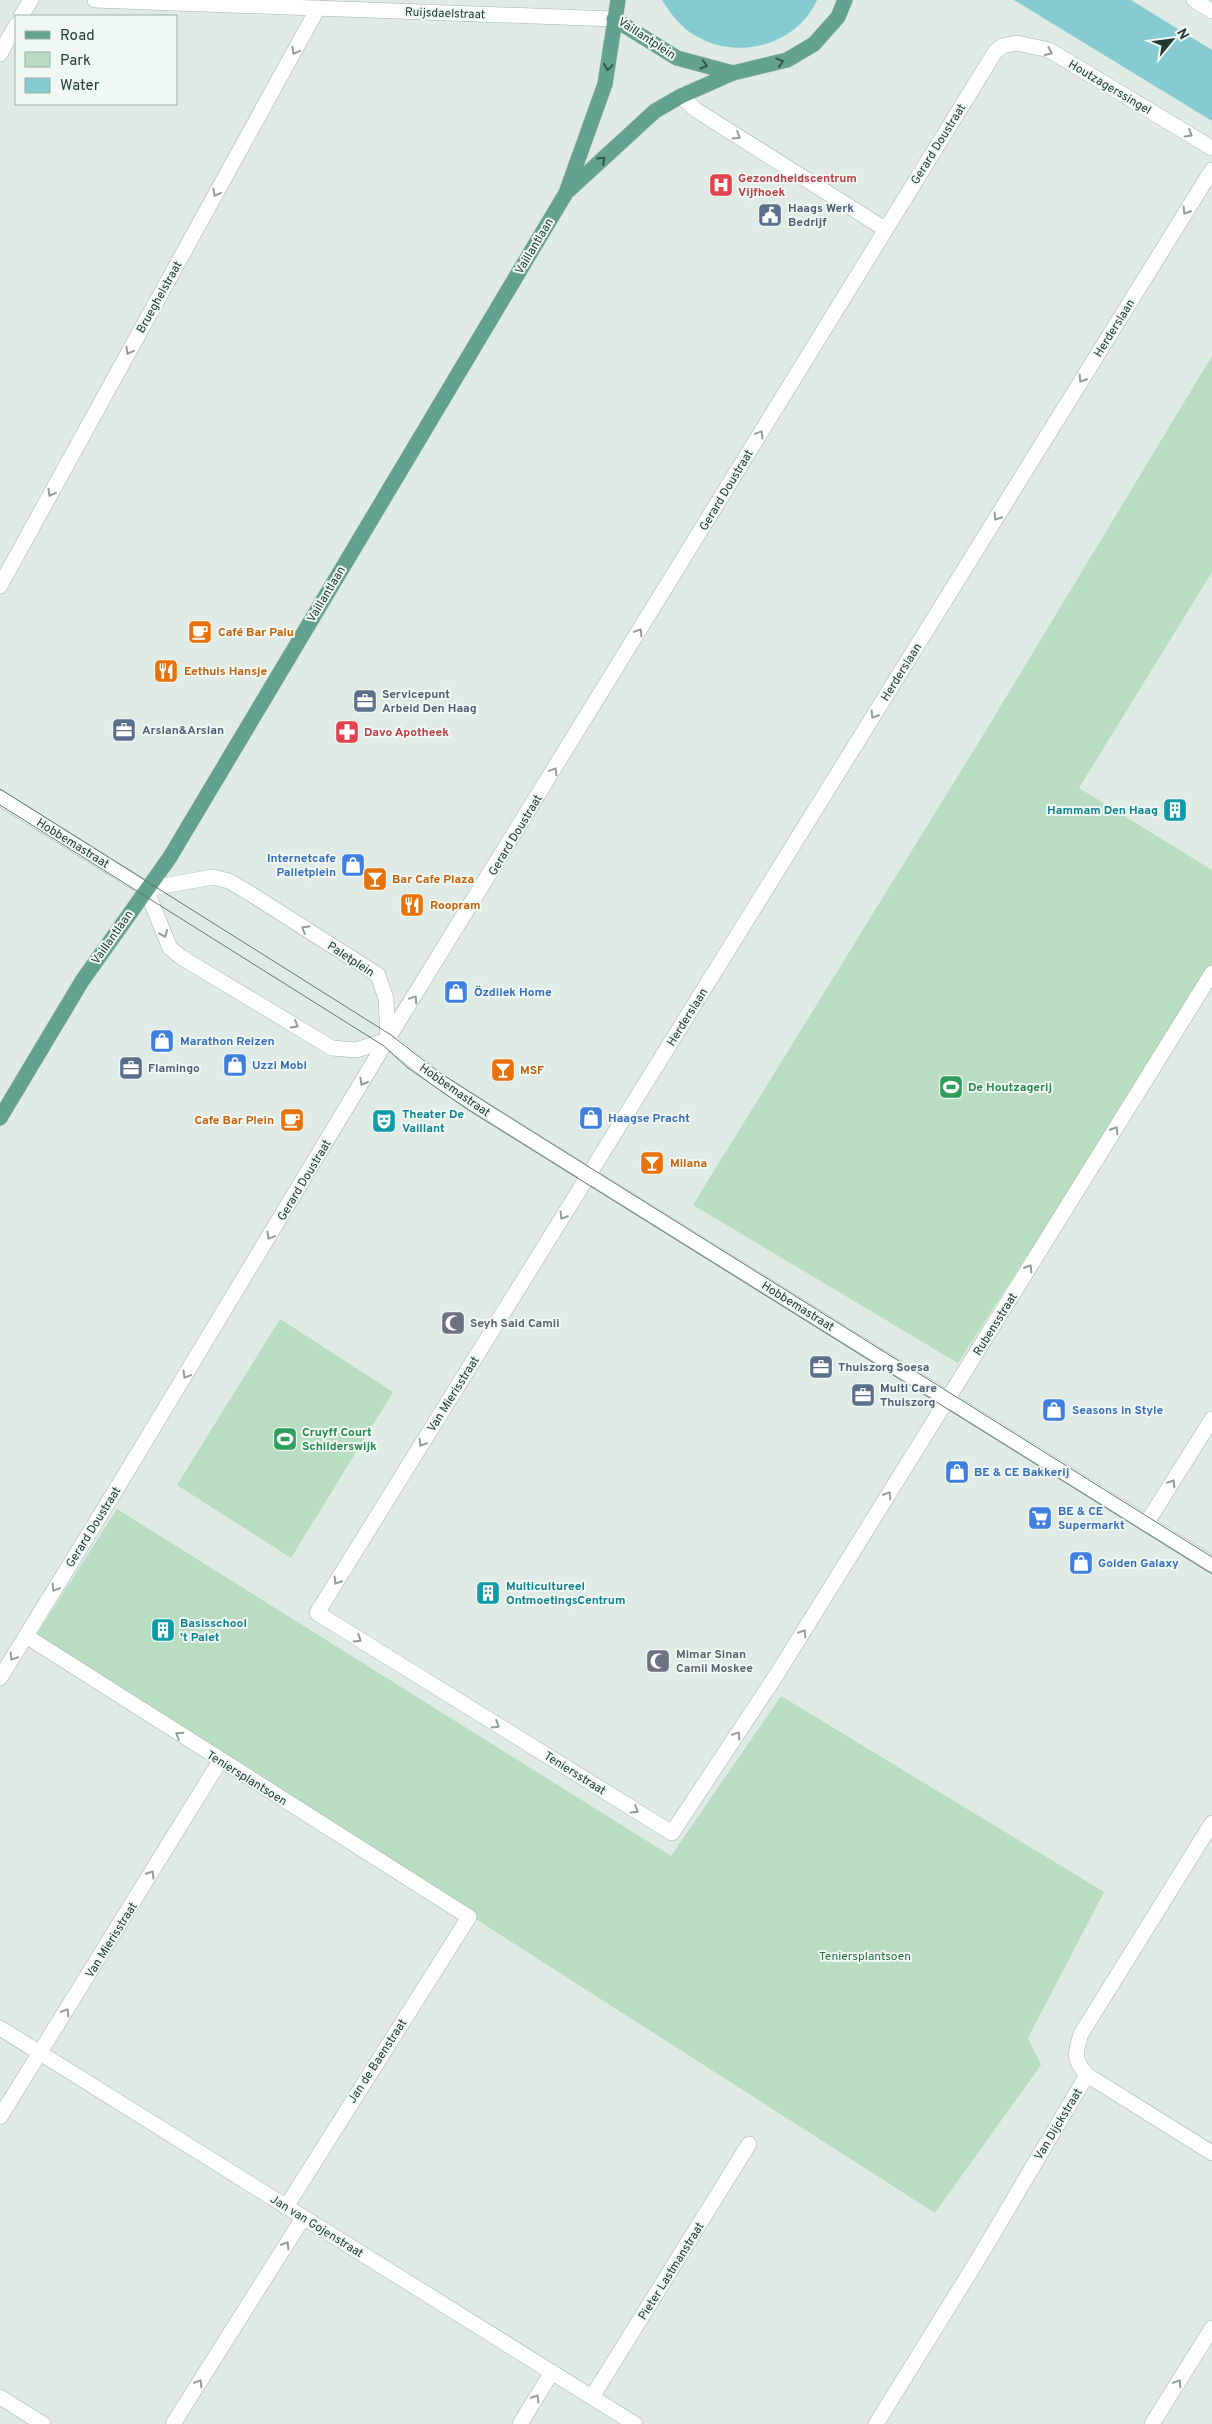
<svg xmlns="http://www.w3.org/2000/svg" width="1212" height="2424" viewBox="0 0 1212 2424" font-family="Overpass,sans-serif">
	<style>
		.green { fill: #b8ddc0 }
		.water { fill: #86cad2 }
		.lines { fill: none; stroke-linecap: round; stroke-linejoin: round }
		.minor-casing { stroke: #a3b3ad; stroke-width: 16 }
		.major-casing { stroke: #c1c8c6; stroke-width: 16 }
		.minor { stroke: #fff; stroke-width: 15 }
		.major { stroke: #63a28f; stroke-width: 15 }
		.tram { stroke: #5a786f; stroke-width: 1 }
		.oneway { stroke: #909e99 }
		.oneway2 { stroke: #31564a }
		.labels { text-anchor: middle; stroke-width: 4; stroke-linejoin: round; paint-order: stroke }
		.street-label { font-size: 12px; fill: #203c33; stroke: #f0f8f4 }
		.health-label { font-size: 12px; font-weight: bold; fill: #be3a42; stroke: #f0f8f4; text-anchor: start }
		.service-label { font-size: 12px; font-weight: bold; fill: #4e5e75; stroke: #f0f8f4; text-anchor: start }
		.food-label { font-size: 12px; font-weight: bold; fill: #c56008; stroke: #f0f8f4; text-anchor: start }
		.culture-label { font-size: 12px; font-weight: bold; fill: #0d838f; stroke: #f0f8f4; text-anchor: start }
		.shop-label { font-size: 12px; font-weight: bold; fill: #366cbe; stroke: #f0f8f4; text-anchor: start }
		.leisure-label { font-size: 12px; font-weight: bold; fill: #27864d; stroke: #f0f8f4; text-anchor: start }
		.worship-label { font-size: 12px; font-weight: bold; fill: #5b616d; stroke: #f0f8f4; text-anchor: start }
		.park-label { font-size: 12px; fill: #2a7443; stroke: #f0f8f4 }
	</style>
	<rect width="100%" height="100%" fill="#e0ebe6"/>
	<!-- green -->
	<g class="green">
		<path d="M 1212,356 L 1212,572 L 1079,788 L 1212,870 L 1212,969 L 958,1363 L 693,1205 L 985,732 Z"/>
		<path d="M 280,1319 L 393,1392 L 291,1558 L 177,1485 Z"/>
		<path d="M 117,1509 L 671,1856 L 781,1696 L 1104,1892 L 1028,2038 L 1041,2065 L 935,2213 L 35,1637 Z"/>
	</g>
	<!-- water -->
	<g class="water">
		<path d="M 662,0 L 817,0 C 797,45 738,61 696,36 C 681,28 671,14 662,0 Z"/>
		<path d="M 1014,0 L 1131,0 L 1212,50 L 1212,121 Z"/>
	</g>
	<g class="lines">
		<defs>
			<g id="minor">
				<path d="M 95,0 L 614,19"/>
				<path d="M 1194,0 L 1212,11"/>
				<path d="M 21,16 L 31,0"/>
				<path d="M 0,54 L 16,25"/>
				<path d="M 681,96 L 696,110 L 885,229"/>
				<path d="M 1212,170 L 317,1613 L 672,1833 L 777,1674 L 1212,973"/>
				<path d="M 0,586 L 318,8"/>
				<path d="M 0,798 L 146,889"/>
				<path d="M 146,889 L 213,877 L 229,881 L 251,894 L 378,975 L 386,999 L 388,1040"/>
				<path d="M 146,889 L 170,948 L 181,957 L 332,1048 L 356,1050 L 388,1040"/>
				<path d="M 388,1040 L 445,1085 L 1212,1564"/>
				<path d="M 1146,1524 L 1212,1419"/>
				<path d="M 26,1636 L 469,1917 L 286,2207"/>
				<path d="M 0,1678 L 117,1488 L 401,1017 L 995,52 L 1002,46 L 1017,43 L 1049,50 L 1212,148"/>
				<path d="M 1212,1823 L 1081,2034 C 1075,2053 1073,2059 1087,2075 L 1212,2153"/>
				<path d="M 0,2028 L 635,2424"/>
				<path d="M 0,2117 L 220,1761"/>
				<path d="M 0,2397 L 43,2424"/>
				<path d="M 592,2397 L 749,2144"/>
				<path d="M 173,2424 L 303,2218"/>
				<path d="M 520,2424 L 552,2372"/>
				<path d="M 876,2424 L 977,2261 L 1087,2075"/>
				<path d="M 1152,2424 L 1212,2328"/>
			</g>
			<g id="major">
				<path d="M 614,19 L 677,58 L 733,73 L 787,60 L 814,44 L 838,17 L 845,0"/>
				<path d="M 569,190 L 655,111 L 681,96 L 733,73"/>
				<path d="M 0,1118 L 82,981 L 170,857 L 566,193 L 605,84 L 618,0"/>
			</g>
		</defs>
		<!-- minor casing -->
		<use href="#minor" class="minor-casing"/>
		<!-- major casing -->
		<use href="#major" class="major-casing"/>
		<!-- minor -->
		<use href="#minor" class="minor"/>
		<!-- major -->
		<use href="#major" class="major"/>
		<!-- tram -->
		<g class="tram">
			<path d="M 0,789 L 391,1035 L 440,1073 L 490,1105 L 1212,1557"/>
			<path d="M 0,805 L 384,1046 L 408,1068 L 470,1111 L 1212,1574"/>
		</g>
	</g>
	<!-- one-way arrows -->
	<defs><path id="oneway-chevron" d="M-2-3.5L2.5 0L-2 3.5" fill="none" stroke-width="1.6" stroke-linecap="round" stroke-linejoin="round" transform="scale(1.25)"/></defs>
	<g class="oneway">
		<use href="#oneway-chevron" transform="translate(295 51) rotate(119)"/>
		<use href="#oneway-chevron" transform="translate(1049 52) rotate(24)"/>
		<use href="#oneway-chevron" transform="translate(1189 134) rotate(31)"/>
		<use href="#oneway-chevron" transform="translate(737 136) rotate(32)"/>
		<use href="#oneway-chevron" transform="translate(216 193) rotate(119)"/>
		<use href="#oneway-chevron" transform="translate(1186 211) rotate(122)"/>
		<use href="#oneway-chevron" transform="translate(129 351) rotate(119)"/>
		<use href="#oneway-chevron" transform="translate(1082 379) rotate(122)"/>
		<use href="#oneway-chevron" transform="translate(760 434) rotate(-59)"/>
		<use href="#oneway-chevron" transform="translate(51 493) rotate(119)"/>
		<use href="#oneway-chevron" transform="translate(997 517) rotate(122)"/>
		<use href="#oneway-chevron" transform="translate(639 632) rotate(-59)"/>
		<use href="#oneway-chevron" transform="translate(874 715) rotate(122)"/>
		<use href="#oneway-chevron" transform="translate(554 771) rotate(-59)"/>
		<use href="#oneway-chevron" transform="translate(305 929) rotate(-148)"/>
		<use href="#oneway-chevron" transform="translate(164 934) rotate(68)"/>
		<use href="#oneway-chevron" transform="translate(414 999) rotate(-56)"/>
		<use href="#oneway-chevron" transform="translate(295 1025) rotate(31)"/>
		<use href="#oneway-chevron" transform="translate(363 1082) rotate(120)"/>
		<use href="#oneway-chevron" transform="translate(1115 1130) rotate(-58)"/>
		<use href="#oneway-chevron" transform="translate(563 1216) rotate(122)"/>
		<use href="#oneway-chevron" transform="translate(270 1236) rotate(121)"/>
		<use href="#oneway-chevron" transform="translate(1029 1268) rotate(-58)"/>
		<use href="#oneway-chevron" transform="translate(186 1375) rotate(121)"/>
		<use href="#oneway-chevron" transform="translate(422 1443) rotate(122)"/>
		<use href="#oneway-chevron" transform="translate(1172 1483) rotate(-58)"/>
		<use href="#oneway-chevron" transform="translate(888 1495) rotate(-58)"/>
		<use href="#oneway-chevron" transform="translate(337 1581) rotate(122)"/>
		<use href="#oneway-chevron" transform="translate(55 1588) rotate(122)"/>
		<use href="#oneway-chevron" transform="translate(803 1633) rotate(-58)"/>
		<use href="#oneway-chevron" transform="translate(358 1639) rotate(32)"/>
		<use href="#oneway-chevron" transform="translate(13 1657) rotate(122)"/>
		<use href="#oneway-chevron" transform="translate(496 1725) rotate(32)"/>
		<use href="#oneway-chevron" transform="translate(179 1735) rotate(-147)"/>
		<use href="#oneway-chevron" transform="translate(737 1735) rotate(-57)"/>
		<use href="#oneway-chevron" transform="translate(635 1810) rotate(32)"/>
		<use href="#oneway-chevron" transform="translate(151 1874) rotate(-58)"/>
		<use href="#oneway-chevron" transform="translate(66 2012) rotate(-58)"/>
		<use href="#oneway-chevron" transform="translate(286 2245) rotate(-58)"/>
		<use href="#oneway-chevron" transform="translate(199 2383) rotate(-58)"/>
		<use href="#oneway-chevron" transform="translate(1178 2383) rotate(-58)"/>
		<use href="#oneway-chevron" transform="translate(536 2398) rotate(-58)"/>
	</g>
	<g class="oneway2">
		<use href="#oneway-chevron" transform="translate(780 62) rotate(-18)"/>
		<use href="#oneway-chevron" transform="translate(704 65) rotate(16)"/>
		<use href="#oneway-chevron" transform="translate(608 67) rotate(98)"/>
		<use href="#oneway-chevron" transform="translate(602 160) rotate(-43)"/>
	</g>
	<!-- icons -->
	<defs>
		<symbol id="hospital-square" viewBox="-11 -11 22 22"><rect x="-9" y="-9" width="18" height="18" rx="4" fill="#e0444e" stroke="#f0f8f4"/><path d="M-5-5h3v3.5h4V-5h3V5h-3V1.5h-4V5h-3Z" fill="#fff"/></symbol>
		<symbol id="civic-square" viewBox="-11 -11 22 22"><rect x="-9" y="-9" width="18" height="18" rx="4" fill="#5c6f8a" stroke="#f0f8f4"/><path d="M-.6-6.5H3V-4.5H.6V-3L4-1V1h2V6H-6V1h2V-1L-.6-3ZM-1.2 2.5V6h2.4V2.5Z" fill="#fff"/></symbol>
		<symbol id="cafe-square" viewBox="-11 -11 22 22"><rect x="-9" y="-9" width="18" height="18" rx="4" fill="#e8710a" stroke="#f0f8f4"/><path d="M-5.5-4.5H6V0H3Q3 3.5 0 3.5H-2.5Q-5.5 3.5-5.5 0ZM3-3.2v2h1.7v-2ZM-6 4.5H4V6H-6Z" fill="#fff"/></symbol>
		<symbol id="restaurant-square" viewBox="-11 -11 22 22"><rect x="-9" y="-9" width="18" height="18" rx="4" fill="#e8710a" stroke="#f0f8f4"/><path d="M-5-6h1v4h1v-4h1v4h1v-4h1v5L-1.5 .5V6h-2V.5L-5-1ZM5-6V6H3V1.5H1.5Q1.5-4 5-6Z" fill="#fff"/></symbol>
		<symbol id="office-square" viewBox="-11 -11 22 22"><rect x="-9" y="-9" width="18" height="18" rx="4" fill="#5c6f8a" stroke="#f0f8f4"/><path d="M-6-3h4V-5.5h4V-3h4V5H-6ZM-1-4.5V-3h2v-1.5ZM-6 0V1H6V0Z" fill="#fff"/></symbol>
		<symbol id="pharmacy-square" viewBox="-11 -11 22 22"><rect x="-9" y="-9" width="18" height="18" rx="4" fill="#e0444e" stroke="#f0f8f4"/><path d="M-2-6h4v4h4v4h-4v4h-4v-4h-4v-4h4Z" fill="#fff"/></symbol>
		<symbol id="building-square" viewBox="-11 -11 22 22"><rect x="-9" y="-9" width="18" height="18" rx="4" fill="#0f9aa8" stroke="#f0f8f4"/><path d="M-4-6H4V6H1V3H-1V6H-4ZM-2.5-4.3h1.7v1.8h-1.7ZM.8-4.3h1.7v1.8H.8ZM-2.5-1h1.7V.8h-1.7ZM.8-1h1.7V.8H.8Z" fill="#fff"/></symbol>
		<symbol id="shop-square" viewBox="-11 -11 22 22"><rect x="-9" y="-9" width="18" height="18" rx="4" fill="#3f7fe0" stroke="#f0f8f4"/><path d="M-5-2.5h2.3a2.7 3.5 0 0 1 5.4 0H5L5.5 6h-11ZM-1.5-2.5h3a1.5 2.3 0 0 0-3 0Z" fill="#fff"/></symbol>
		<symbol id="bar-square" viewBox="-11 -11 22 22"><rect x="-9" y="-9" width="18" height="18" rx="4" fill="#e8710a" stroke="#f0f8f4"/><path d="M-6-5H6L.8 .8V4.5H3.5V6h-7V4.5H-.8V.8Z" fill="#fff"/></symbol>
		<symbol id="stadium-square" viewBox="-11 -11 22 22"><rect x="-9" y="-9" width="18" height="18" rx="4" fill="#2e9e5b" stroke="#f0f8f4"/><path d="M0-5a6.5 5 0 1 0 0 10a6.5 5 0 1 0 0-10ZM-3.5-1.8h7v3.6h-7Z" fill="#fff"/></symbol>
		<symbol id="theatre-square" viewBox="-11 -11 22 22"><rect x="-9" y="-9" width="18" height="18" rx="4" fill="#0f9aa8" stroke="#f0f8f4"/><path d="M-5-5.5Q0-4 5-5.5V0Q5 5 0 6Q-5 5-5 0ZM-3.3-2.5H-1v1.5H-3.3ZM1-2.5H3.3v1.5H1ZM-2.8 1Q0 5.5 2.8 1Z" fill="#fff"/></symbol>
		<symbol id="mosque-square" viewBox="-11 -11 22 22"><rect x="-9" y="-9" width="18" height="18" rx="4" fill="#6b7280" stroke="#f0f8f4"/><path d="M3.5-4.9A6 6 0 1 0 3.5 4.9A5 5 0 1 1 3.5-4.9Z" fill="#fff"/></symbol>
		<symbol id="supermarket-square" viewBox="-11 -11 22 22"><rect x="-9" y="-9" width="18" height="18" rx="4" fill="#3f7fe0" stroke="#f0f8f4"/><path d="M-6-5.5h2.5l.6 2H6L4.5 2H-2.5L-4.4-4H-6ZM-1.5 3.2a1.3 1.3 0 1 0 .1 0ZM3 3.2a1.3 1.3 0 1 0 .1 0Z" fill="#fff"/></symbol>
	</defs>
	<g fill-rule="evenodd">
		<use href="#hospital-square" x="707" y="171" width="28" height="28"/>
		<use href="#civic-square" x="756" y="201" width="28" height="28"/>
		<use href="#cafe-square" x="186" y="618" width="28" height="28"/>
		<use href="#restaurant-square" x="152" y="657" width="28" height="28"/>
		<use href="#office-square" x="351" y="687" width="28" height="28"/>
		<use href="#office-square" x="110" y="716" width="28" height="28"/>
		<use href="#pharmacy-square" x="333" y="718" width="28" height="28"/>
		<use href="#building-square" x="1161" y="796" width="28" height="28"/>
		<use href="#shop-square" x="339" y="851" width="28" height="28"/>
		<use href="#bar-square" x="361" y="865" width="28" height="28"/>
		<use href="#restaurant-square" x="398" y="891" width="28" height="28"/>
		<use href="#shop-square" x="442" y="978" width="28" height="28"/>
		<use href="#shop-square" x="148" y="1027" width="28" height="28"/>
		<use href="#shop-square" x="221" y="1051" width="28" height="28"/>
		<use href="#office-square" x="117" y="1054" width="28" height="28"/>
		<use href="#bar-square" x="489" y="1056" width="28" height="28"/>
		<use href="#stadium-square" x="937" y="1073" width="28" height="28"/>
		<use href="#shop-square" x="577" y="1104" width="28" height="28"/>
		<use href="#cafe-square" x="278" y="1106" width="28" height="28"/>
		<use href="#theatre-square" x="370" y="1107" width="28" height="28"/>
		<use href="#bar-square" x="638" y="1149" width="28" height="28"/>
		<use href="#mosque-square" x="439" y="1309" width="28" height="28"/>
		<use href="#office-square" x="807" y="1353" width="28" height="28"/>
		<use href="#office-square" x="849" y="1381" width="28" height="28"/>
		<use href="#shop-square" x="1040" y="1396" width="28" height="28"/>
		<use href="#stadium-square" x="271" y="1425" width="28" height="28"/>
		<use href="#shop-square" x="943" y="1458" width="28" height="28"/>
		<use href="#supermarket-square" x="1026" y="1504" width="28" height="28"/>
		<use href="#shop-square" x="1067" y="1549" width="28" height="28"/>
		<use href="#building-square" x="474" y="1579" width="28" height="28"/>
		<use href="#building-square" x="149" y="1616" width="28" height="28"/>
		<use href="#mosque-square" x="644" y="1647" width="28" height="28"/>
	</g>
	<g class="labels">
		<!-- street labels -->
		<g class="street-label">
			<text transform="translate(445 13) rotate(2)" y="4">Ruijsdaelstraat</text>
			<text transform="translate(647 38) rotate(33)" y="4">Vaillantplein</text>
			<text transform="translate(1110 87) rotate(31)" y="4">Houtzagerssingel</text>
			<text transform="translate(938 144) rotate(-58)" y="4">Gerard Doustraat</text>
			<text transform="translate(534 246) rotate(-59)" y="4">Vaillantlaan</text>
			<text transform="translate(159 297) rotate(-61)" y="4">Brueghelstraat</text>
			<text transform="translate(1114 328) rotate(-58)" y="4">Herderslaan</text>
			<text transform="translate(726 490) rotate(-59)" y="4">Gerard Doustraat</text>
			<text transform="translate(326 594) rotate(-59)" y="4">Vaillantlaan</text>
			<text transform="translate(901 672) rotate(-58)" y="4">Herderslaan</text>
			<text transform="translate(515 835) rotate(-59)" y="4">Gerard Doustraat</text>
			<text transform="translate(73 843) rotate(32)" y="4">Hobbemastraat</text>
			<text transform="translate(112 937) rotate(-55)" y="4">Vaillantlaan</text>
			<text transform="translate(351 959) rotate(33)" y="4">Paletplein</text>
			<text transform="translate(687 1017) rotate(-58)" y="4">Herderslaan</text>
			<text transform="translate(455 1090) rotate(35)" y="4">Hobbemastraat</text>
			<text transform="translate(304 1180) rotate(-59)" y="4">Gerard Doustraat</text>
			<text transform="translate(798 1306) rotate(32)" y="4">Hobbemastraat</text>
			<text transform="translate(995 1324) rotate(-58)" y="4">Rubensstraat</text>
			<text transform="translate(453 1394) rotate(-58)" y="4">Van Mierisstraat</text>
			<text transform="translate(93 1527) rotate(-58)" y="4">Gerard Doustraat</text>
			<text transform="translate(575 1773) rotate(32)" y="4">Teniersstraat</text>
			<text transform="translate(247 1778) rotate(32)" y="4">Teniersplantsoen</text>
			<text transform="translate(111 1940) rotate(-58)" y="4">Van Mierisstraat</text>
			<text transform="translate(377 2061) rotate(-57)" y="4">Jan de Baenstraat</text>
			<text transform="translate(1058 2124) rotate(-59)" y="4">Van Dijckstraat</text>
			<text transform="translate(317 2226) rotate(32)" y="4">Jan van Gojenstraat</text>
			<text transform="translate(671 2271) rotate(-58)" y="4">Pieter Lastmanstraat</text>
		</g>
		<!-- health labels -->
		<g class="health-label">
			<text x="738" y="182">Gezondheidscentrum<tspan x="738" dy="14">Vijfhoek</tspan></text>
			<text x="364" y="736">Davo Apotheek</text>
		</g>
		<!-- service labels -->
		<g class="service-label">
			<text x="788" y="212">Haags Werk<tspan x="788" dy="14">Bedrijf</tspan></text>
			<text x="382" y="698">Servicepunt<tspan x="382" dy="14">Arbeid Den Haag</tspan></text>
			<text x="142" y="734">Arslan&amp;Arslan</text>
			<text x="148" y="1072">Flamingo</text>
			<text x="838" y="1371">Thuiszorg Soesa</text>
			<text x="880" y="1392">Multi Care<tspan x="880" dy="14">Thuiszorg</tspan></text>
		</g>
		<!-- food labels -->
		<g class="food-label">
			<text x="218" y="636">Café Bar Palu</text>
			<text x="184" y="675">Eethuis Hansje</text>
			<text x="392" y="883">Bar Cafe Plaza</text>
			<text x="430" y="909">Roopram</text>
			<text x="520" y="1074">MSF</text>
			<text x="274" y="1124" text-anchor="end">Cafe Bar Plein</text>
			<text x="670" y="1167">Milana</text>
		</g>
		<!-- culture labels -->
		<g class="culture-label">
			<text x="1158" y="814" text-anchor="end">Hammam Den Haag</text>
			<text x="402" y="1118">Theater De<tspan x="402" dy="14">Vaillant</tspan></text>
			<text x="506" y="1590">Multicultureel<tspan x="506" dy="14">OntmoetingsCentrum</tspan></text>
			<text x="180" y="1627">Basisschool<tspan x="180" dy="14">'t Palet</tspan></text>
		</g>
		<!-- shop labels -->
		<g class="shop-label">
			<text x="336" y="862" text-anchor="end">Internetcafe<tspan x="336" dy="14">Palletplein</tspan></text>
			<text x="474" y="996">Özdilek Home</text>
			<text x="180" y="1045">Marathon Reizen</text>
			<text x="252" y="1069">Uzzi Mobi</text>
			<text x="608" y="1122">Haagse Pracht</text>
			<text x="1072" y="1414">Seasons in Style</text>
			<text x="974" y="1476">BE &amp; CE Bakkerij</text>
			<text x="1058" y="1515">BE &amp; CE<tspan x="1058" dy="14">Supermarkt</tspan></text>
			<text x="1098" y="1567">Golden Galaxy</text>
		</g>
		<!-- leisure labels -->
		<g class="leisure-label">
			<text x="968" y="1091">De Houtzagerij</text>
			<text x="302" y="1436">Cruyff Court<tspan x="302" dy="14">Schilderswijk</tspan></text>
		</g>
		<!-- worship labels -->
		<g class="worship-label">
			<text x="470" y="1327">Seyh Said Camii</text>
			<text x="676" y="1658">Mimar Sinan<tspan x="676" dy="14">Camii Moskee</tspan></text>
		</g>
		<!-- park labels -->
		<g class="park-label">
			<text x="865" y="1960">Teniersplantsoen</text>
		</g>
	</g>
	<!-- legend -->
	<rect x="15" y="15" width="162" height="90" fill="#f0f8f4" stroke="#9dada7"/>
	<rect x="25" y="31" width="25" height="8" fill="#63a28f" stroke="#9dada7"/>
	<text x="60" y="40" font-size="15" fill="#203c33">Road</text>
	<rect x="25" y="52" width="25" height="15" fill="#b8ddc0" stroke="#9dada7"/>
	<text x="60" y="65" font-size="15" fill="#203c33">Park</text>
	<rect x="25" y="78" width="25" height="15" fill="#86cad2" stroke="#9dada7"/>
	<text x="60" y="90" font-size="15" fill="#203c33">Water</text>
	<!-- north arrow -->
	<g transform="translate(1172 40) rotate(61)" stroke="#f0f8f4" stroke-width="4" paint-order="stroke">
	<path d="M0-4L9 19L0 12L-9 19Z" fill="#203c33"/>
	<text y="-8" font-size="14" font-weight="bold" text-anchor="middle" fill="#203c33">N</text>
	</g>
</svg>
